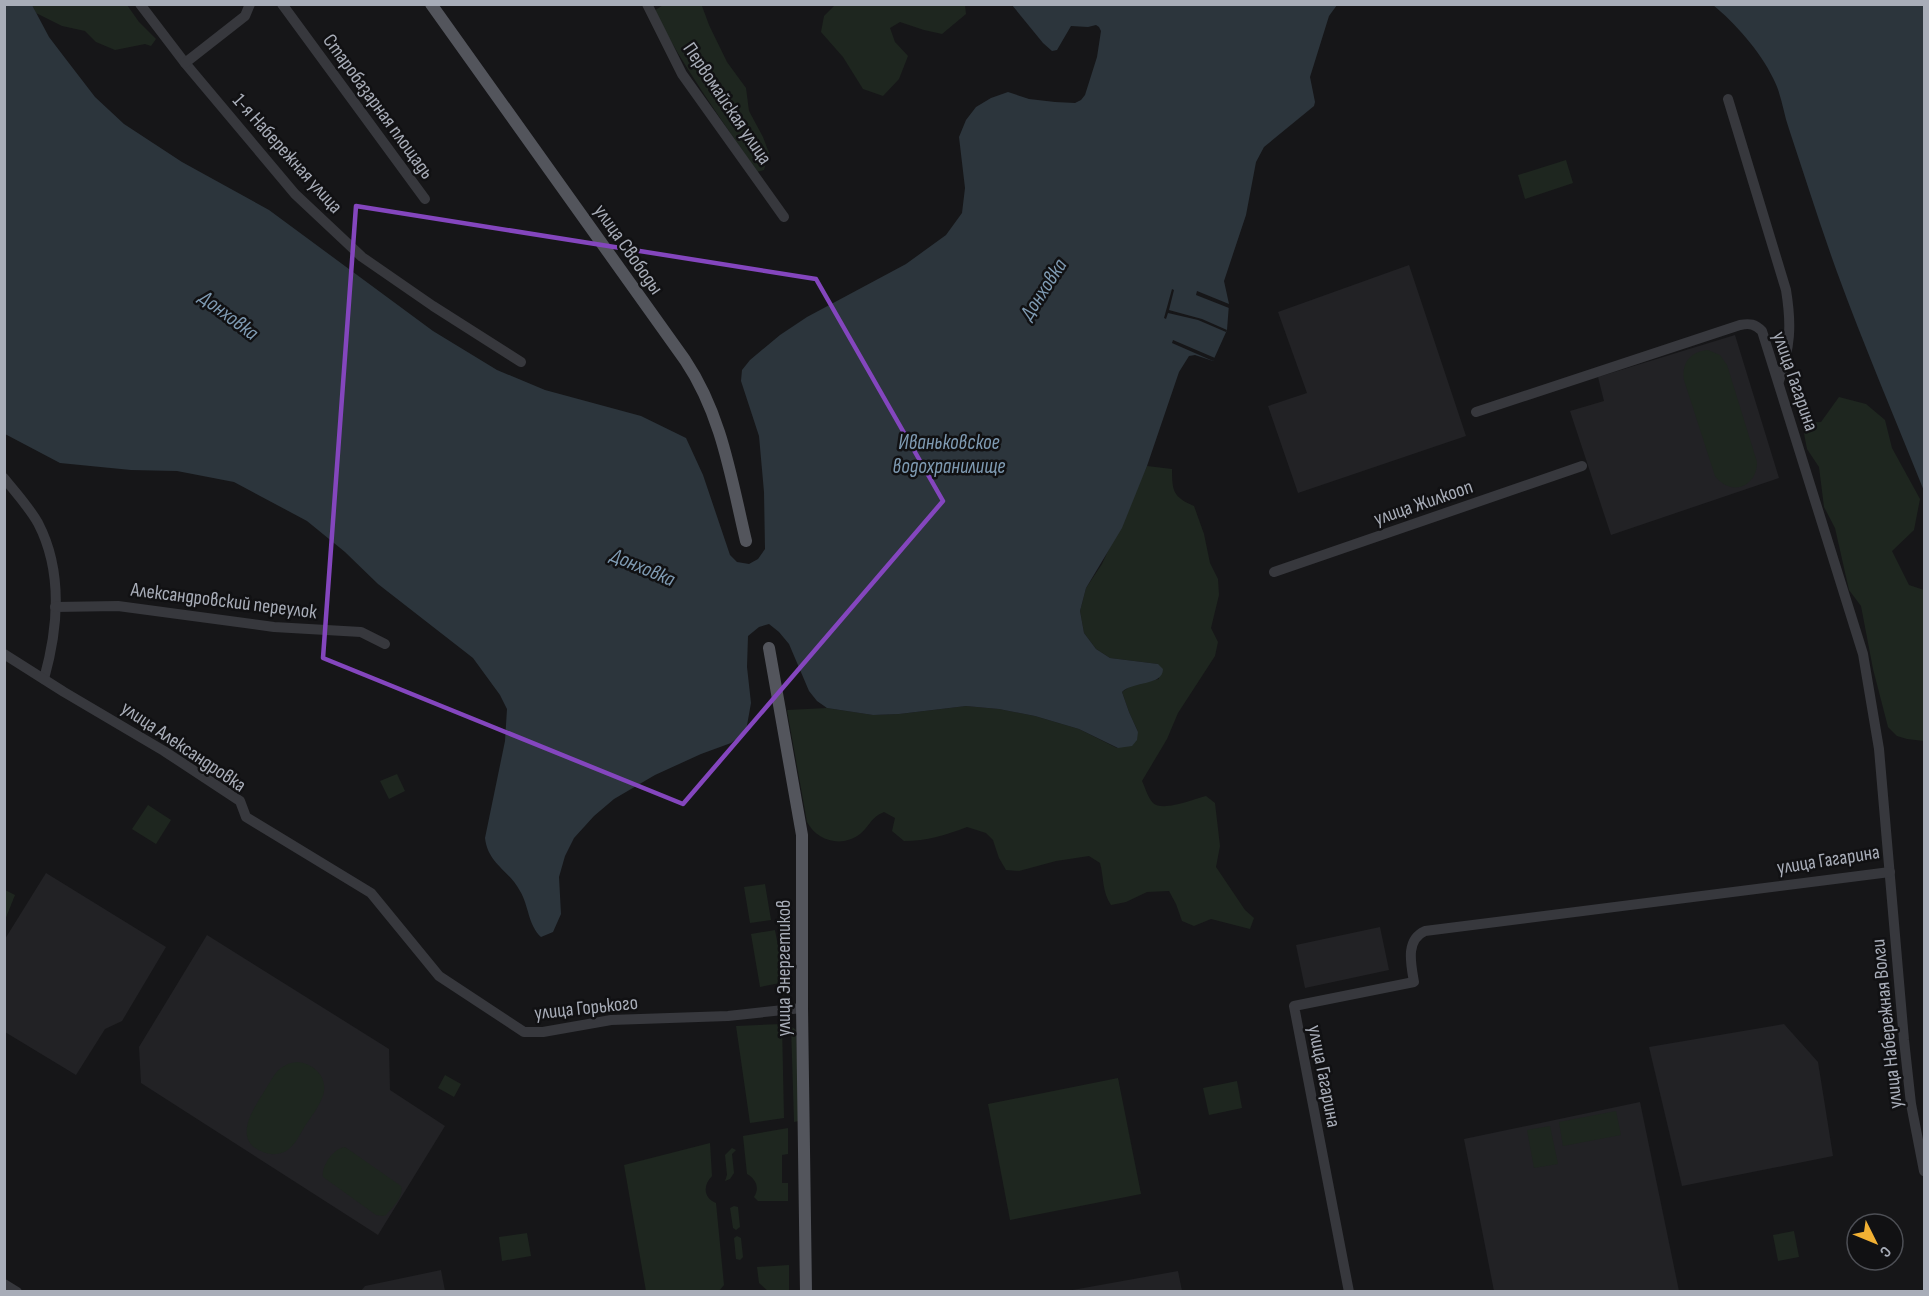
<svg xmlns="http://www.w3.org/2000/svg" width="1929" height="1296" viewBox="0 0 1929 1296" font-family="'Sofia Sans Condensed',sans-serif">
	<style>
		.built { fill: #222225 }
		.green { fill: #1e261f }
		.water { fill: #2c353c }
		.pier { fill: #161618 }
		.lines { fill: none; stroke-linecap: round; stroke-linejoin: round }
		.minor { stroke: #37383d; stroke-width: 10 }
		.major { stroke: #53555c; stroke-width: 12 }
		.marked { fill: none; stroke: #8446be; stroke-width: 4.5; stroke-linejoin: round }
		.labels { text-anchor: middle; stroke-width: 5; stroke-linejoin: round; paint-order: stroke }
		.street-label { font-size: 20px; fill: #a8adb8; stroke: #111113 }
		.water-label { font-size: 21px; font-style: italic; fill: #7f9bb3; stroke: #111113 }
	</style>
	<rect width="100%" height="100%" fill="#161618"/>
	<!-- built -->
	<g class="built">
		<path d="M 1409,265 L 1466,436 L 1298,493 L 1268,406 L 1307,393 L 1278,312 Z"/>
		<path d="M 1735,335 L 1779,478 L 1611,535 L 1570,411 L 1604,401 L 1598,377 Z"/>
		<path d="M 46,873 L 166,947 L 122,1021 L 105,1029 L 76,1075 L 5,1032 L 5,939 Z"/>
		<path d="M 1380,927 L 1389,970 L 1305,988 L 1296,945 Z"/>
		<path d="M 207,935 L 389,1049 L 390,1090 L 445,1126 L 378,1235 L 141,1083 L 139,1047 Z"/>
		<path d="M 1784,1024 L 1818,1062 L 1833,1156 L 1682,1186 L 1649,1047 Z"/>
		<path d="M 1640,1102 L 1679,1291 L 1494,1291 L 1464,1139 Z"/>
		<path d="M 441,1270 L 445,1291 L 361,1291 L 365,1286 Z"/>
		<path d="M 1178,1271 L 1182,1291 L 1067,1291 Z"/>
	</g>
	<!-- green -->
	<g class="green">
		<path d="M 697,4 L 702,6 L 709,25 L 727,62 L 746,88 L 749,111 L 763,137 L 769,153 L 764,170 L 757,172 C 721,119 684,68 654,11 L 663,5 Z"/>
		<path d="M 32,5 L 127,5 L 139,22 L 156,39 L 151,46 L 145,44 L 115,50 L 96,42 L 85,31 L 62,26 L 36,13 Z"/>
		<path d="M 835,5 L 965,5 L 966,14 L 942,34 L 924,30 L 900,22 L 890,28 L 895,42 L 908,56 L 899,79 L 883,96 L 863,89 L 843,57 L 821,32 L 824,16 Z"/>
		<path d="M 1566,160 L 1573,183 L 1525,199 L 1518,175 Z"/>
		<path d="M 1708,350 L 1720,355 L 1727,365 L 1757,462 C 1757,487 1731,497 1715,476 L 1684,380 C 1681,363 1691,351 1708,350 Z"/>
		<path d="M 1839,397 L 1866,404 L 1885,420 L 1892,448 L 1920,499 L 1914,530 L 1892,551 L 1909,585 L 1924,590 L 1924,741 L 1907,739 L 1897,736 L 1888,727 L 1873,669 L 1861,606 L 1849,590 L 1835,528 L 1824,507 L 1819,467 L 1807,449 L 1802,423 L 1821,422 Z"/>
		<path d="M 1147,466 L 1172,469 C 1172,491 1173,497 1194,506 L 1204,534 L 1210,563 L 1218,579 L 1219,595 L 1211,628 L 1218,642 L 1215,656 L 1178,713 L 1167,739 L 1142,781 C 1145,787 1148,798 1153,803 C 1163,812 1194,799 1206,796 L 1215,803 L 1220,846 L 1216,867 L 1245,910 L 1254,918 L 1250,929 L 1211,919 L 1194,926 L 1182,921 L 1176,904 L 1169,891 L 1147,892 L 1126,902 L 1111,905 C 1102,892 1104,878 1100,863 L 1089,856 L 1056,861 L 1019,871 L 1006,870 L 999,858 L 993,840 L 986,833 L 967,827 C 946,835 927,841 904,841 L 892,831 L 895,818 L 884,812 C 870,818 870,826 860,834 C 842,848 817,841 807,822 L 787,710 L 827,708 L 873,715 L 899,714 L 966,706 L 999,709 L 1035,716 L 1079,729 L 1117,748 L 1138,732 L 1129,712 L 1122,692 L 1132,685 L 1159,679 L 1158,664 L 1110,658 L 1096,649 L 1084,633 L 1080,611 L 1086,588 L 1102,564 Z"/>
		<path d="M 397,774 L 405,791 L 389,799 L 380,781 Z"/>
		<path d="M 148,805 L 171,820 L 156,844 L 132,829 Z"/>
		<path d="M 765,884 L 771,920 L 750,923 L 744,887 Z"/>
		<path d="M 5,890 L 15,895 L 5,920 Z"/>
		<path d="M 775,930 L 785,982 L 760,987 L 751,934 Z"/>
		<path d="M 782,1024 L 784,1118 L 750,1123 L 736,1026 Z"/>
		<path d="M 791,1026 L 796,1030 L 799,1121 L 794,1122 Z"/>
		<path d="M 298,1062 C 316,1064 330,1080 322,1098 C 318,1108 311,1117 305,1126 C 300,1134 295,1146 286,1151 C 279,1155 270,1155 263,1152 C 231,1140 254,1108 265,1090 C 270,1083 274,1073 281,1068 C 286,1064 292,1062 298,1062 Z"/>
		<path d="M 445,1075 L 461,1084 L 454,1097 L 438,1088 Z"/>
		<path d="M 1118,1078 L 1141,1194 L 1010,1220 L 988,1104 Z"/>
		<path d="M 1237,1081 L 1242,1108 L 1209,1115 L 1203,1088 Z"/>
		<path d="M 1616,1111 L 1621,1135 L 1563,1146 L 1559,1122 Z"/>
		<path d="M 1550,1126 L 1558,1164 L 1534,1168 L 1527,1130 Z"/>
		<path d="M 788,1128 L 788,1154 L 782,1155 L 782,1183 L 788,1183 L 788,1201 L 758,1201 L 754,1197 C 760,1188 756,1179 747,1174 L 743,1136 Z"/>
		<path d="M 710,1143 L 712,1176 C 703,1185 703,1198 716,1203 L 724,1285 L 719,1291 L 646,1291 L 624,1165 Z"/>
		<path d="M 345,1147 L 401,1186 C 404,1197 393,1207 386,1215 L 383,1216 L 376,1215 L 323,1177 C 321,1166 334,1148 345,1147 Z"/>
		<path d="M 732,1148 L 736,1150 L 732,1154 L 734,1173 L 730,1179 L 725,1181 L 727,1175 L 725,1155 Z"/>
		<path d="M 734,1206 L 738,1207 L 740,1227 L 736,1230 L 733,1228 L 730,1208 Z"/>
		<path d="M 1794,1231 L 1799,1257 L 1778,1261 L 1773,1235 Z"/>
		<path d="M 527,1233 L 531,1256 L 502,1261 L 499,1237 Z"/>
		<path d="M 737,1236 L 741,1238 L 743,1257 L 740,1260 L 736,1259 L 734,1238 Z"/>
		<path d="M 789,1265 L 789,1291 L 768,1291 L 759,1283 L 757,1267 Z"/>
	</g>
	<!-- water -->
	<g class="water">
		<path d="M 4,5 L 32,5 L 49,37 L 65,58 L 95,97 L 124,124 L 182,162 L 269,210 L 433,331 L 497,370 L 545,390 L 641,416 L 686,438 L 703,475 L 730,555 L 737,562 L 749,564 L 758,559 L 765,549 L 764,492 L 759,436 L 741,381 L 742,370 L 750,360 L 780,335 L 807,317 L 906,264 L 946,235 L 962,213 L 965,188 L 959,137 L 966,120 L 976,107 L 991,98 L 1008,92 L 1029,99 L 1055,102 L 1075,103 L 1081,100 L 1085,95 L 1097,57 L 1101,31 L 1099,27 L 1096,25 L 1088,27 L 1071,26 L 1057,50 L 1052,51 L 1043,43 L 1012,5 L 1337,5 L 1329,16 L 1310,77 L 1315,102 L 1314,106 L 1264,147 L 1256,162 L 1246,215 L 1224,281 L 1229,304 L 1227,330 L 1213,361 L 1195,355 L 1189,356 L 1179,372 L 1147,466 L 1122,528 L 1086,588 L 1080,611 L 1084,633 L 1096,649 L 1110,658 L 1158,664 L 1163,669 C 1163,686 1133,681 1122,692 L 1129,712 L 1138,732 L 1137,740 L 1132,746 L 1118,748 L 1079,729 L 1035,716 L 999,709 L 966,706 L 899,714 L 873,715 L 827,708 L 817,701 L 809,691 L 789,644 L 779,632 L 769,624 L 759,627 L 748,636 L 747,667 L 751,703 L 746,731 L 731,743 L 701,754 L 655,775 L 614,799 L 594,816 L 574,838 L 565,856 L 559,877 L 561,914 L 553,932 L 541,937 C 528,925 529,906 520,891 C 509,870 488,864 485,838 L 505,741 L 507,709 L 500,695 L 473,658 L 378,584 L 345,552 L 307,521 L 234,482 L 177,471 L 131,470 L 60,463 L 5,434 Z"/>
		<path d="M 1713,5 L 1924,5 L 1924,491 C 1895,418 1864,346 1837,272 C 1820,225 1805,177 1789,129 C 1783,112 1782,95 1773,78 C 1760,51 1735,23 1713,5 Z"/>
	</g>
	<!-- pier -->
	<g class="pier">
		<path d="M 1172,289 L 1174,290 L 1169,310 L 1202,319 L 1227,330 L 1226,332 L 1198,320 L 1168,313 L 1166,319 L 1164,318 Z"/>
		<path d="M 1197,291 L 1229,304 L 1229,308 L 1196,295 Z"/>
		<path d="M 1173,340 L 1215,358 L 1213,361 L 1172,343 Z"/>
	</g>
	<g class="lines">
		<!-- minor -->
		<g class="minor">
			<path d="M 140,4 L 185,63 L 295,194 L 362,257 L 433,306 L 521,362"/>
			<path d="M 282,4 L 425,199"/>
			<path d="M 647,4 L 682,74 L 784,217"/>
			<path d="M 185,63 L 245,16 L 250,4"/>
			<path d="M 1728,99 L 1786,290 C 1792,327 1790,346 1779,381"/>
			<path d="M 1476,412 L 1740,325 C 1750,323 1755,324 1762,331 L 1863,654 L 1879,749 L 1904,1040 L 1911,1104 L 1924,1171"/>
			<path d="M 4,478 C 16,493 29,507 38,523 C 63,571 58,629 44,679"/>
			<path d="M 1274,572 L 1582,466"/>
			<path d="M 55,607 L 118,606 L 274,627 L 361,632 L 385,644"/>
			<path d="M 4,654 L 64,692 L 164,751 L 240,801 L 246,817 L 371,893 L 439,976 L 524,1032 L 543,1032 L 611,1020 L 728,1016 L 802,1008"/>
			<path d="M 4,1284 L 17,1292"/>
			<path d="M 1349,1292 L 1294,1006 L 1414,982 C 1411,964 1405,940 1425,931 L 1890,872"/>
		</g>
		<!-- major -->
		<g class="major">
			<path d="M 431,4 L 685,360 C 722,415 731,478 746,541"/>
			<path d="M 769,648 L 802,835 L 802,1008 L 806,1292"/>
		</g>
	</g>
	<!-- marked area -->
	<path class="marked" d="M 356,206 L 816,279 L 943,501 L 683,804 L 323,658 Z"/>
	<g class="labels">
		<!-- street labels -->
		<g class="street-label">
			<text transform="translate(728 103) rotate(56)" y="7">Первомайская улица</text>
			<text transform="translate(379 106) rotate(54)" y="7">Старобазарная площадь</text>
			<text transform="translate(288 153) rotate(48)" y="7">1-я Набережная улица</text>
			<text transform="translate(629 249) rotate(55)" y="7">улица Свободы</text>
			<text transform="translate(1796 381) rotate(71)" y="7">улица Гагарина</text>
			<text transform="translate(1423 502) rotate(-19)" y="7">улица Жилкооп</text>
			<text transform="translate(224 600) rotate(7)" y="7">Александровский переулок</text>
			<text transform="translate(184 746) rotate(34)" y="7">улица Александровка</text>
			<text transform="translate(1828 859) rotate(-9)" y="7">улица Гагарина</text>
			<text transform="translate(783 968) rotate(-90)" y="7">улица Энергетиков</text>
			<text transform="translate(586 1007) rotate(-6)" y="7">улица Горького</text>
			<text transform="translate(1886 1024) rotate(-96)" y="7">улица Набережная Волги</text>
			<text transform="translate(1325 1076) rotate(79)" y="7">улица Гагарина</text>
		</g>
		<!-- water labels -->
		<g class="water-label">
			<text transform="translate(1043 289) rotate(-57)" y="7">Донховка</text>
			<text transform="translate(229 315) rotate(37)" y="7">Донховка</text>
			<text x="949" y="449">Иваньковское<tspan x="949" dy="24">водохранилище</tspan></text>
			<text transform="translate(643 567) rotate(23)" y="7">Донховка</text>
		</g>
	</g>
	<!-- border -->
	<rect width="1929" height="1296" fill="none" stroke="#a8adb8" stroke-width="12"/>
	<!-- north arrow -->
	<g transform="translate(1875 1242) rotate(133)"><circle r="28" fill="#111113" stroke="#4d4f55" stroke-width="1.5"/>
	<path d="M0-4.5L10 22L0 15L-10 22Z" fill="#f2b134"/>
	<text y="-9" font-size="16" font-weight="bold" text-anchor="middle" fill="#a8adb8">С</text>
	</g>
</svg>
